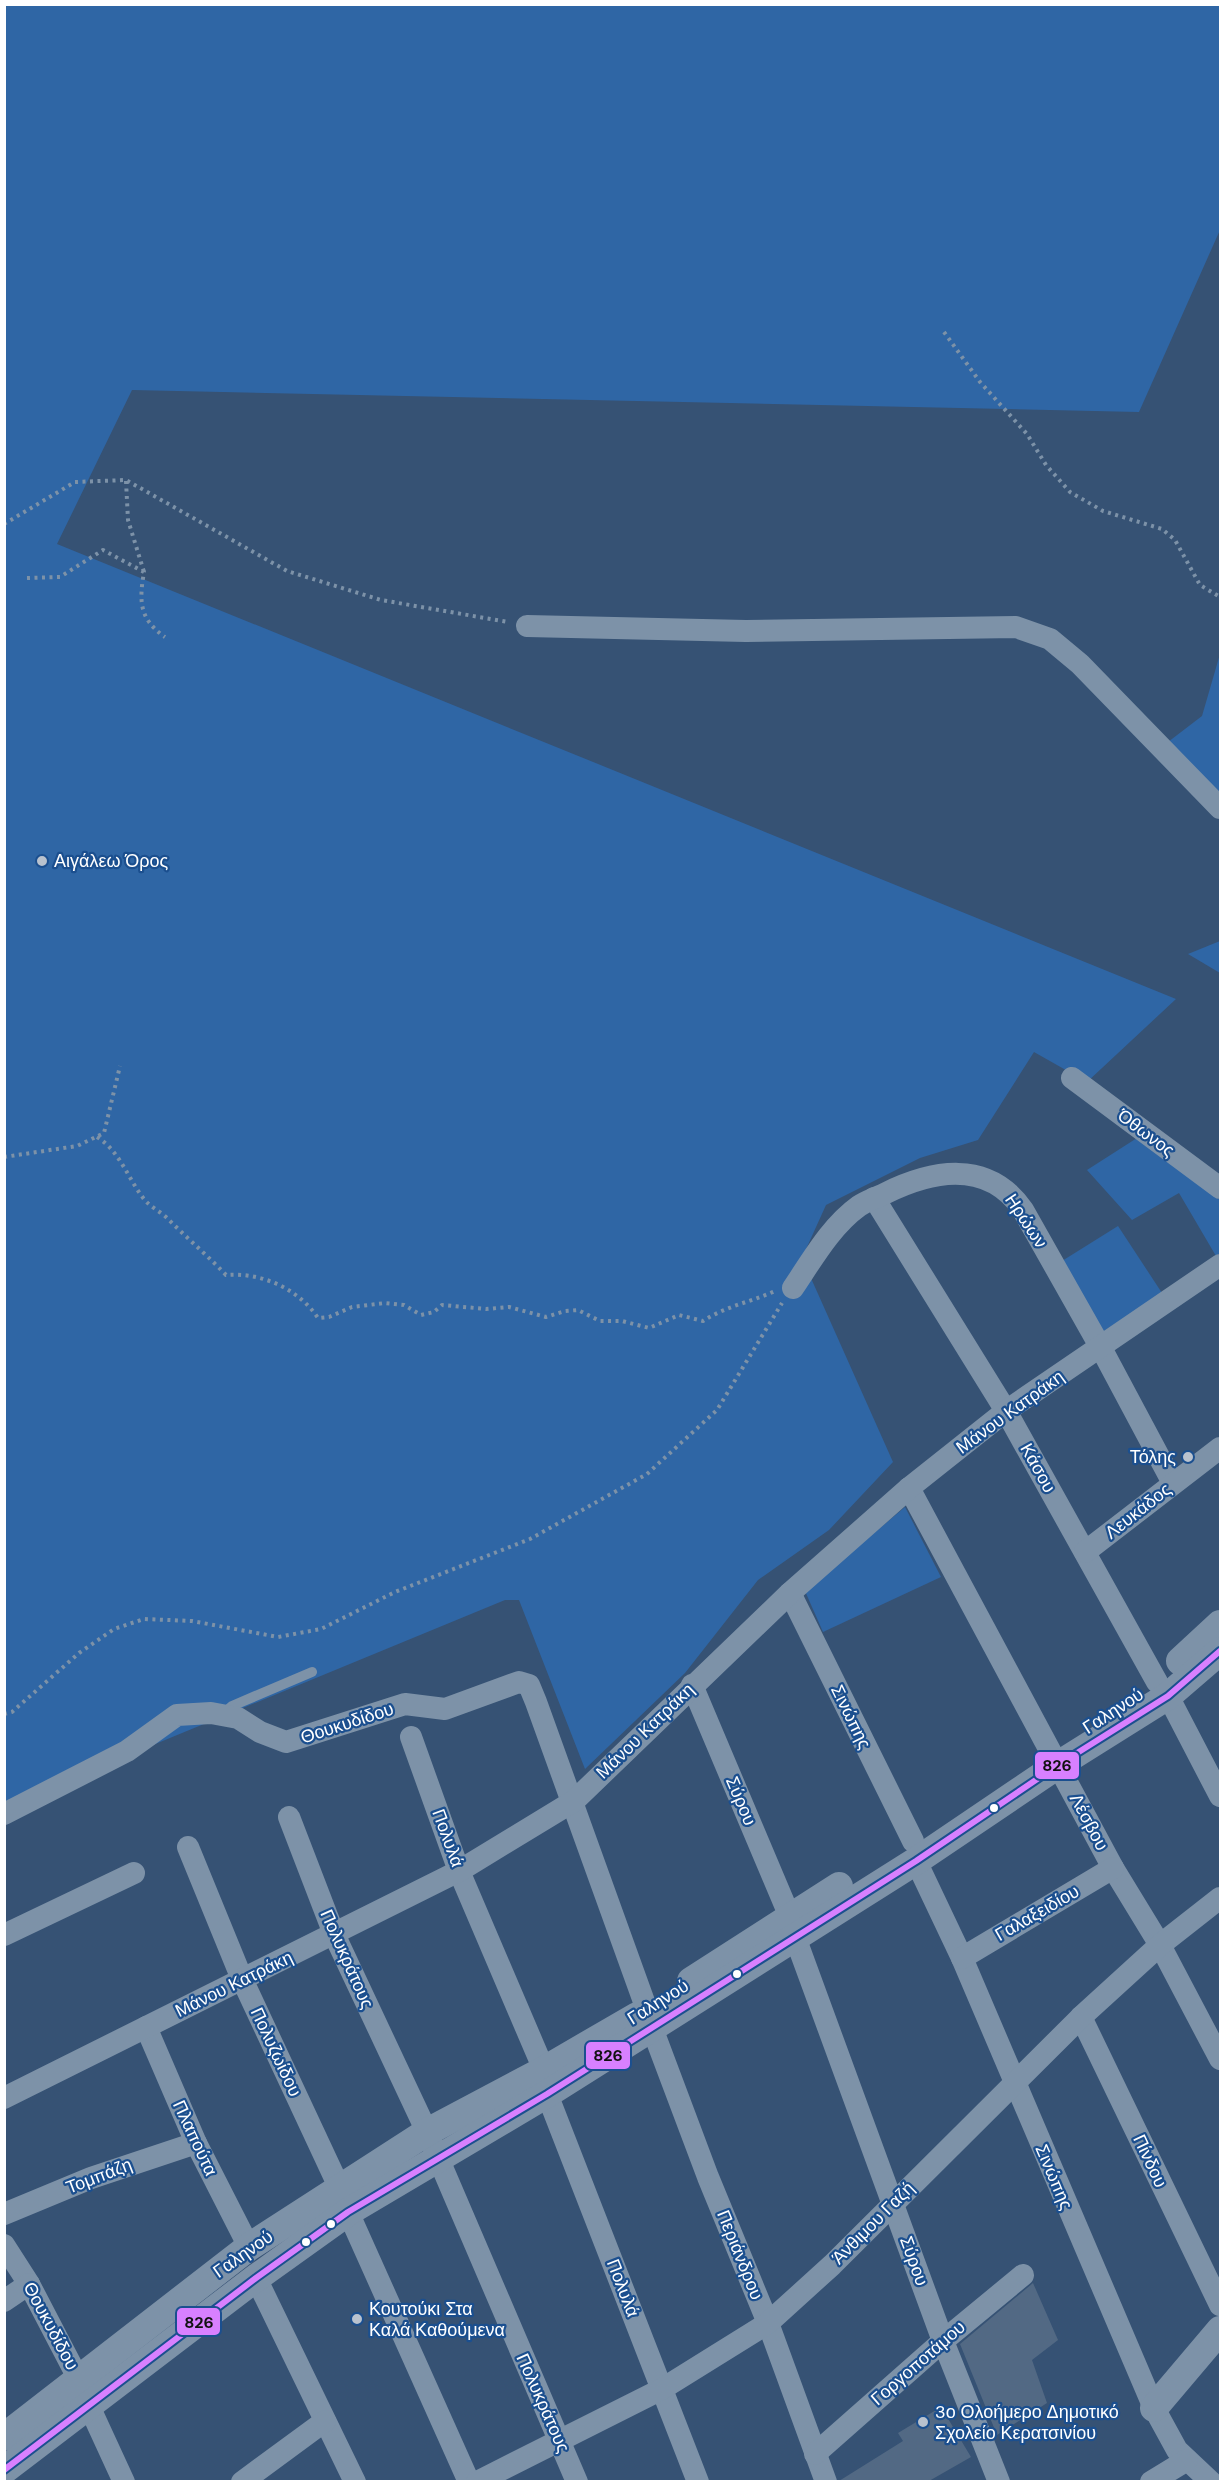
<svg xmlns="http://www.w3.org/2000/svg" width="1225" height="2486" viewBox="0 0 1225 2486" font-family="'DM Sans',sans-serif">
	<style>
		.green { fill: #2f66a5 }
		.building { fill: #526984 }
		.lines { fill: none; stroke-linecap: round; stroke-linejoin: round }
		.path { stroke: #7d92a8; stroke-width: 4; stroke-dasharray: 3 4.5; stroke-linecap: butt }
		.service { stroke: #7d92a8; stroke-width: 10 }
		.minor { stroke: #7d92a8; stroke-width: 22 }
		.tertiary { stroke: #7d92a8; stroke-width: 28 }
		.bus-1-casing { stroke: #1b4f8f; stroke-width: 10 }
		.bus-1 { stroke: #d880ff; stroke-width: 6 }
		.poi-dot { fill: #b9c2ce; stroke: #1b4f8f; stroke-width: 2 }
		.bus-dot { fill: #fff; stroke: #1b4f8f; stroke-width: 2 }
		.labels { text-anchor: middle; stroke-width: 4.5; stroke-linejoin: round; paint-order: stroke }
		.poi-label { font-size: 18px; fill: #fff; stroke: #1b4f8f; text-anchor: start }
		.street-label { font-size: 18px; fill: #fff; stroke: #1b4f8f }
		.line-badge { stroke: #1b4f8f; stroke-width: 2 }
		.pale-badge-label { font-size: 16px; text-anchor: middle; font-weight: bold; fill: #111 }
	</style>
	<rect width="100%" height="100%" fill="#365274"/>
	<!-- green -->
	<g class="green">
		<path d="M 5,5 L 1220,5 L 1220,230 L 1139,412 L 132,390 L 57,544 L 1176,999 L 1087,1082 L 1034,1052 L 978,1140 L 920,1158 L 826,1205 L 802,1258 L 893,1462 L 829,1530 L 758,1580 L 685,1673 L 585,1769 L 519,1600 L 505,1600 L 5,1806 Z"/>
		<path d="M 1220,654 L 1220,793 L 1168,742 L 1202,716 Z"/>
		<path d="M 1220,941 L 1220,973 L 1188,954 Z"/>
		<path d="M 1137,1138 L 1220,1200 L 1220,1253 L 1216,1256 L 1179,1193 L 1132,1220 L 1087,1170 Z"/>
		<path d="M 1118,1226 L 1162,1293 L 1101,1333 L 1062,1261 Z"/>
		<path d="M 905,1507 L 941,1577 L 823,1632 L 805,1591 Z"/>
	</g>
	<!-- building -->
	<g class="building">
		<path d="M 1033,2283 L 1058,2340 L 1032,2360 L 1047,2403 L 997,2435 L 960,2344 Z"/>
		<path d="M 941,2407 L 971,2457 L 929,2481 L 839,2481 L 903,2441 L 898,2433 Z"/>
	</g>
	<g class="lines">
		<!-- path -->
		<g class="path">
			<path d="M 944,332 L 980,382 L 1027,434 L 1046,465 L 1070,492 L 1103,511 L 1162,529 L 1175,540 L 1200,585 L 1220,597"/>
			<path d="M 126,481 L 128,520 L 144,572"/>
			<path d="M 4,524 L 75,482 L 126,480 L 287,571 L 381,600 L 508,622"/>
			<path d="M 27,578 L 60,577 L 103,550 L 144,572 C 139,601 139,619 165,637"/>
			<path d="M 97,1137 C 120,1151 128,1179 144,1199 C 151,1208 162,1212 169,1220 C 188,1239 208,1256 226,1275 C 260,1272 298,1288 318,1318 L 329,1317 L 352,1307 L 385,1303 L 404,1305 L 421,1315 L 434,1312 L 442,1305 L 486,1309 L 509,1307 L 546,1317 L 565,1311 L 578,1310 L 600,1321 L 622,1321 L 649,1328 L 679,1315 L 703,1321 C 726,1306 751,1302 775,1291"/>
			<path d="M 4,1157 L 77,1146 L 104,1133 L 120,1066"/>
			<path d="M 4,1714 L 12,1712 L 79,1653 L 114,1629 L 144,1619 L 192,1621 L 278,1637 L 321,1629 L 395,1592 L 530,1539 L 647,1474 L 717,1410 L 782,1303"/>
		</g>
		<!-- service -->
		<path class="service" d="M 224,1713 L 232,1706 L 312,1672"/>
		<!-- minor -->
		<g class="minor">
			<path d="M 527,626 L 746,631 L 1016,627 L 1050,639 L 1080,664 L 1220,808"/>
			<path d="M 1072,1078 L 1220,1188"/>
			<path d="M 874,1198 L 1006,1411 L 1157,1682"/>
			<path d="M 793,1288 C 812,1260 831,1226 859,1206 C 866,1201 876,1198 884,1194 C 932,1170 988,1159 1023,1210 L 1101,1348 L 1173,1483"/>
			<path d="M 909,1488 L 1113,1868 L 1160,1945 L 1220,2059"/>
			<path d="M 1085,1552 L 1220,1448"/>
			<path d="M 790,1593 L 913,1841"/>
			<path d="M 692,1685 L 790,1917"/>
			<path d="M 1168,1696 L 1220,1796"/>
			<path d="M 411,1737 L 459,1871 L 544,2070"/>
			<path d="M 4,1814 L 127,1751 L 177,1715 L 211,1713 L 238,1718 L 260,1732 L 286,1742 L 405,1704 L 445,1709 L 519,1682 L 529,1685 L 536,1702 L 647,2010"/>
			<path d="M 289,1817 L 334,1934 L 427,2132 L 577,2482"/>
			<path d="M 188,1847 L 242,1979 L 340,2189"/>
			<path d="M 916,1861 L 962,1958 L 1154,2408 L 1177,2450 L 1211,2482"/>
			<path d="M 4,1935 L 134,1873"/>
			<path d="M 795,1937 L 943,2341 L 999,2482"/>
			<path d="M 962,1958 L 1113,1868"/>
			<path d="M 1081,2017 L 1220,2305"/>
			<path d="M 146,2027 L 196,2143 L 249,2247"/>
			<path d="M 652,2028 L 708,2177 L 768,2323 L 826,2482"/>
			<path d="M 547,2094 L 698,2482"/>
			<path d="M 4,2098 L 459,1871 L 574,1801 L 790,1593 L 909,1488 L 1006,1411 L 1220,1265"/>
			<path d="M 348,2212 L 469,2482"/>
			<path d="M 4,2214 L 91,2178 L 196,2143"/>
			<path d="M 4,2245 L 29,2284 L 78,2378"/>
			<path d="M 256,2278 L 355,2482"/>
			<path d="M 4,2301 L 29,2284"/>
			<path d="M 89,2406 L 124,2482"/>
			<path d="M 815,2454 L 943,2341 L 1023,2275"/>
			<path d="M 242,2482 L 325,2421"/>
			<path d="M 477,2482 L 662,2389 L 768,2323 L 832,2265 L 1081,2017 L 1160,1945 L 1220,1898"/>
			<path d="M 1151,2482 L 1187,2460"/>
		</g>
		<!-- tertiary -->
		<g class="tertiary">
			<path d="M 1180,1661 L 1220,1624"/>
			<path d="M 691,1981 L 839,1886"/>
			<path d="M 1154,2408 L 1220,2330"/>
			<path d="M 4,2437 L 249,2247 L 427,2132 L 544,2070 L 637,2016"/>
			<path d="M 4,2470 L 256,2278 L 348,2212 L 547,2094 L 916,1861 L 1058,1765 L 1168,1696 L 1220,1651"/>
		</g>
		<defs>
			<path id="bus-1" d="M 4,2470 L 256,2278 L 348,2212 L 547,2094 L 916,1861 L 1058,1765 L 1168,1696 L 1220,1651"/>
		</defs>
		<!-- bus-1 casing -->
		<use href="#bus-1" class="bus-1-casing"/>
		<!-- bus-1 -->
		<use href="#bus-1" class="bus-1"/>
	</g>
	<!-- markers -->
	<g class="poi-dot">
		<circle cx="42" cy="861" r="6"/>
		<circle cx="1188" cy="1457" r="6"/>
		<circle cx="357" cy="2319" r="6"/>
		<circle cx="923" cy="2422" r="6"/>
	</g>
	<g class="bus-dot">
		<circle cx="994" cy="1808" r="5"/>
		<circle cx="737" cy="1974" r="5"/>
		<circle cx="331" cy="2224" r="5"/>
		<circle cx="306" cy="2242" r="5"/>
	</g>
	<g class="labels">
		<!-- poi labels -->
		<g class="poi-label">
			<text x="54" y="867">Αιγάλεω Όρος</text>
			<text x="1176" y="1463" text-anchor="end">Τόλης</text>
			<text x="369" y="2315">Κουτούκι Στα<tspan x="369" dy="21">Καλά Καθούμενα</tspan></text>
			<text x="935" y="2418">3ο Ολοήμερο Δημοτικό<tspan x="935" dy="21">Σχολείο Κερατσινίου</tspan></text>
		</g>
		<!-- street labels -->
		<g class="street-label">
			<text transform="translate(1146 1133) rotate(37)" y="6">Όθωνος</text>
			<text transform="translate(1026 1221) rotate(56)" y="6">Ηρώων</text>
			<text transform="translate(1010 1412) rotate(-36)" y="6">Μάνου Κατράκη</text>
			<text transform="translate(1038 1468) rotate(61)" y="6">Κάσου</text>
			<text transform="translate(1138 1511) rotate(-38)" y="6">Λευκάδος</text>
			<text transform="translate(1113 1711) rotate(-33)" y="6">Γαληνού</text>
			<text transform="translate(851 1717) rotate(64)" y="6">Σινώπης</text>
			<text transform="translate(347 1723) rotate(-18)" y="6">Θουκυδίδου</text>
			<text transform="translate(645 1731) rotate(-44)" y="6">Μάνου Κατράκη</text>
			<text transform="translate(741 1801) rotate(67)" y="6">Σύρου</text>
			<text transform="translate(1089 1822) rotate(62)" y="6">Λέσβου</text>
			<text transform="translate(448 1838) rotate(70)" y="6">Πολυλά</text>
			<text transform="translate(1037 1913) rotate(-30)" y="6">Γαλαξειδίου</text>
			<text transform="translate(347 1959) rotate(66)" y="6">Πολυκράτους</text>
			<text transform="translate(234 1984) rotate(-26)" y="6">Μάνου Κατράκη</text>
			<text transform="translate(658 2002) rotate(-32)" y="6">Γαληνού</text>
			<text transform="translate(276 2052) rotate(65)" y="6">Πολυζωίδου</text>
			<text transform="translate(195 2138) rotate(65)" y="6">Πλαπούτα</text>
			<text transform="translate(1150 2161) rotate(65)" y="6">Πίνδου</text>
			<text transform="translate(99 2176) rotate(-21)" y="6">Τομπάζη</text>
			<text transform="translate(1054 2177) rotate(67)" y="6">Σινώπης</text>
			<text transform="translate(873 2223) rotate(-45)" y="6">Άνθιμου Γαζή</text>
			<text transform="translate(243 2254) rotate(-35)" y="6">Γαληνού</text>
			<text transform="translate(740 2255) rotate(68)" y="6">Περιάνδρου</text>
			<text transform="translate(914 2261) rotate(70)" y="6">Σύρου</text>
			<text transform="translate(623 2288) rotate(69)" y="6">Πολυλά</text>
			<text transform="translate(51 2326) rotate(62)" y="6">Θουκυδίδου</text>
			<text transform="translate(918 2363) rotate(-41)" y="6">Γοργοποτάμου</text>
			<text transform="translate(543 2403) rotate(66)" y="6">Πολυκράτους</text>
		</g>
	</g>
	<g class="line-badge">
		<rect x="1034" y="1751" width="46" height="29" rx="6" fill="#d880ff"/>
		<rect x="585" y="2041" width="46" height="29" rx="6" fill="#d880ff"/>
		<rect x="176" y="2307" width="45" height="29" rx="6" fill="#d880ff"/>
	</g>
	<g class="pale-badge-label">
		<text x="1057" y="1771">826</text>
		<text x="608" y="2061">826</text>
		<text x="199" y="2328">826</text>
	</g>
	<!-- border -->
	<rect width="1225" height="2486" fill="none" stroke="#ffffff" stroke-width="12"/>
</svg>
